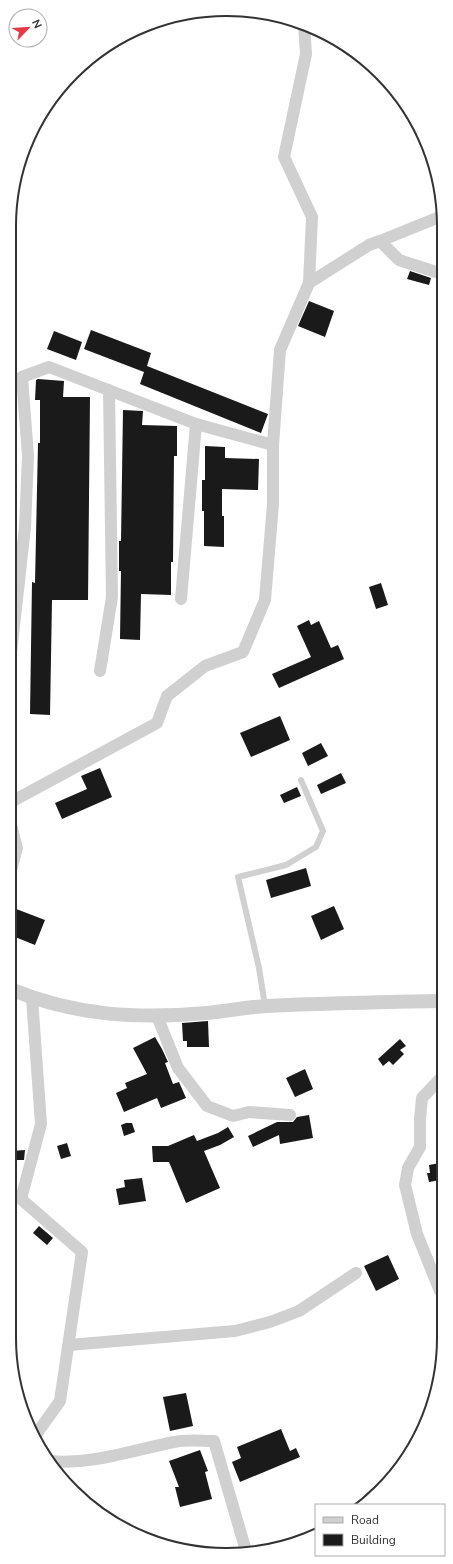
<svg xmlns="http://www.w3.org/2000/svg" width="453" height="1564" viewBox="0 0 453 1564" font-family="'Nunito Sans',sans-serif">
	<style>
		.building { fill: #1a1a1a }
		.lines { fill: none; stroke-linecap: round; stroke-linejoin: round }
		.service { stroke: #d0d0d0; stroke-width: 6 }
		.minor { stroke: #d0d0d0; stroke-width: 12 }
		.tertiary { stroke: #d0d0d0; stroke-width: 14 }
		.rim { fill: none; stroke: #333; stroke-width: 2 }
	</style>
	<rect width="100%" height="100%" fill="#fff"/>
	<!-- building -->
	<g class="building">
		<path d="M 410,271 L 431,278 L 429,285 L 407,279 Z"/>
		<path d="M 309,301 L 334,311 L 325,337 L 298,326 Z"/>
		<path d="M 91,330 L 151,353 L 147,366 L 268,414 L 261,433 L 140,384 L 144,372 L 84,349 Z"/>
		<path d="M 54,331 L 82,342 L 76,360 L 47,349 Z"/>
		<path d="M 38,379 L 64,381 L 63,397 L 90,397 L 88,600 L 52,600 L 50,715 L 30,714 L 32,582 L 35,583 L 38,443 L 40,443 L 40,400 L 35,400 L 36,380 Z"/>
		<path d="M 123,410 L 143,411 L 142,425 L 177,426 L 177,456 L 174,456 L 173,562 L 171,562 L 171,595 L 141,594 L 140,640 L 120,639 L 121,571 L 119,571 L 119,541 L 121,541 Z"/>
		<path d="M 205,446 L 225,447 L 225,458 L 259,459 L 258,490 L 222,489 L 222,516 L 224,516 L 224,547 L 204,546 L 204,511 L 202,511 L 202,480 L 205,480 Z"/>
		<path d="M 381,583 L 388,605 L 376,609 L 369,587 Z"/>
		<path d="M 309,620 L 311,625 L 319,621 L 331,648 L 338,645 L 344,659 L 279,688 L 272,674 L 311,657 L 297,626 Z"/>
		<path d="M 280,716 L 290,740 L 251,757 L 240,733 Z"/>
		<path d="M 321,743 L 328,756 L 308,766 L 302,753 Z"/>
		<path d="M 100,768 L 112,797 L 62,819 L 55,803 L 87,789 L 81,776 Z"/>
		<path d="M 341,773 L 346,783 L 321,794 L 317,785 Z"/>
		<path d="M 297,787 L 301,796 L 284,803 L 280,795 Z"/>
		<path d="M 306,868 L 311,886 L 271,898 L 266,880 Z"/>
		<path d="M 334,906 L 344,929 L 321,940 L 311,916 Z"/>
		<path d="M 11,907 L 45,920 L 35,945 L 10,935 Z"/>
		<path d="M 208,1021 L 209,1047 L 187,1047 L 187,1041 L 183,1041 L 182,1023 Z"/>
		<path d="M 155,1037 L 162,1049 L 168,1062 L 165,1063 L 173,1084 L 179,1082 L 186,1098 L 161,1108 L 157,1098 L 124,1112 L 116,1093 L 127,1088 L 125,1083 L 147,1074 L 133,1048 Z"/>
		<path d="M 400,1039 L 406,1046 L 400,1050 L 404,1054 L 393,1065 L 389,1061 L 383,1066 L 378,1059 Z"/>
		<path d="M 305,1069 L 313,1089 L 295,1097 L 286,1078 Z"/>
		<path d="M 309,1115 L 313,1138 L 280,1144 L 279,1135 L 253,1147 L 248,1136 L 277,1122 L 293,1122 L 297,1117 Z"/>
		<path d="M 126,1123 L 132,1123 L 135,1132 L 124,1136 L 121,1125 Z"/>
		<path d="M 228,1127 L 234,1137 L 220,1145 L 204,1151 L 220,1188 L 186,1203 L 169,1162 L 153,1162 L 152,1146 L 168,1146 L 194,1135 L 197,1141 L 218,1133 Z"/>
		<path d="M 67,1143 L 71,1156 L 61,1159 L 57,1146 Z"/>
		<path d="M 25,1150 L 24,1160 L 10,1160 L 10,1151 Z"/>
		<path d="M 440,1163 L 440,1180 L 429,1182 L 427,1173 L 430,1173 L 429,1165 Z"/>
		<path d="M 142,1178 L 146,1201 L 119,1205 L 116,1189 L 125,1187 L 124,1180 Z"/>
		<path d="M 39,1226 L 53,1238 L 47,1245 L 33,1233 Z"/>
		<path d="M 388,1255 L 399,1279 L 376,1291 L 364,1266 Z"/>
		<path d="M 186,1393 L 193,1426 L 170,1431 L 163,1397 Z"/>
		<path d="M 281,1429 L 290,1451 L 296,1448 L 300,1457 L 240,1482 L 232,1462 L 241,1458 L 237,1447 Z"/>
		<path d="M 200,1450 L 208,1471 L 205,1472 L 212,1499 L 180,1507 L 175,1487 L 179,1487 L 169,1461 Z"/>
	</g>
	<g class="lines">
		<!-- service -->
		<path class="service" d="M 265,1006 L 259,968 L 238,877 L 286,865 L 316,847 L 323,831 L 301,780"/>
		<!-- minor -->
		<g class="minor">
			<path d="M 380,241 L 442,216"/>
			<path d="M 309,283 L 369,245 L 380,241 L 399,260 L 442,274"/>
			<path d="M 181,599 L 196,424"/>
			<path d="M 11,653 L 25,527 L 28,456 L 22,377 L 49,367 L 196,424 L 273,445"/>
			<path d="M 100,671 L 112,597 L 109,390"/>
			<path d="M 11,802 L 157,723 L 167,696 L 205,666 L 243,652 L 265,600 L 273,504 L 273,445 L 280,350 L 309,283 L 312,217 L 284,157 L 306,54 L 304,25"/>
			<path d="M 11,870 L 17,848 L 11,825"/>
			<path d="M 32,998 L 41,1124 L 21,1199 L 82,1252 L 60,1401 L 35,1436"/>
			<path d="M 157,1016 L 178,1068 L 207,1106 L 233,1116 L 249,1112 L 290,1115"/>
			<path d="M 440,1291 L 417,1234 L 405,1185 L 408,1168 L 420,1147 L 420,1119 L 422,1098 L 440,1079"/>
			<path d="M 69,1345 L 235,1331 L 270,1322 L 299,1311 L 356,1273"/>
			<path d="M 50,1461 C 93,1465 133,1450 174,1442 C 187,1439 202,1441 214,1441 L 246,1551"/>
		</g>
		<!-- tertiary -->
		<path class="tertiary" d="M 10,989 C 76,1016 137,1019 207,1013 C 227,1011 247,1007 267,1006 C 325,1003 383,1002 441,1001"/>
	</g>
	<!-- crop -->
	<path d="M0 0H453V1564H0ZM226 16H227A210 210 0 0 1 437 226V1338A210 210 0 0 1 227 1548H226A210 210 0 0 1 16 1338V226A210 210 0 0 1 226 16Z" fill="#fff" fill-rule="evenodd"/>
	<path class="rim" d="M226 16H227A210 210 0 0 1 437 226V1338A210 210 0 0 1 227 1548H226A210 210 0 0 1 16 1338V226A210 210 0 0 1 226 16Z"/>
	<!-- legend -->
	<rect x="315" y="1504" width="130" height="52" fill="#ffffff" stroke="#adadad"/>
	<rect x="323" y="1517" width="20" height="6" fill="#d0d0d0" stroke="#adadad"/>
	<text x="351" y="1524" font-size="12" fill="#333333">Road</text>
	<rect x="323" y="1534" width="20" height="12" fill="#1a1a1a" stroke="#adadad"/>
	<text x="351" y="1544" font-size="12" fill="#333333">Building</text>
	<!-- north arrow -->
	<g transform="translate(28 28) rotate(65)"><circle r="19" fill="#ffffff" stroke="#adadad"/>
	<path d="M0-3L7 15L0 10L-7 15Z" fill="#e63946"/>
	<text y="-6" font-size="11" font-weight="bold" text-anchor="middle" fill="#333333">N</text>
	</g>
</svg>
